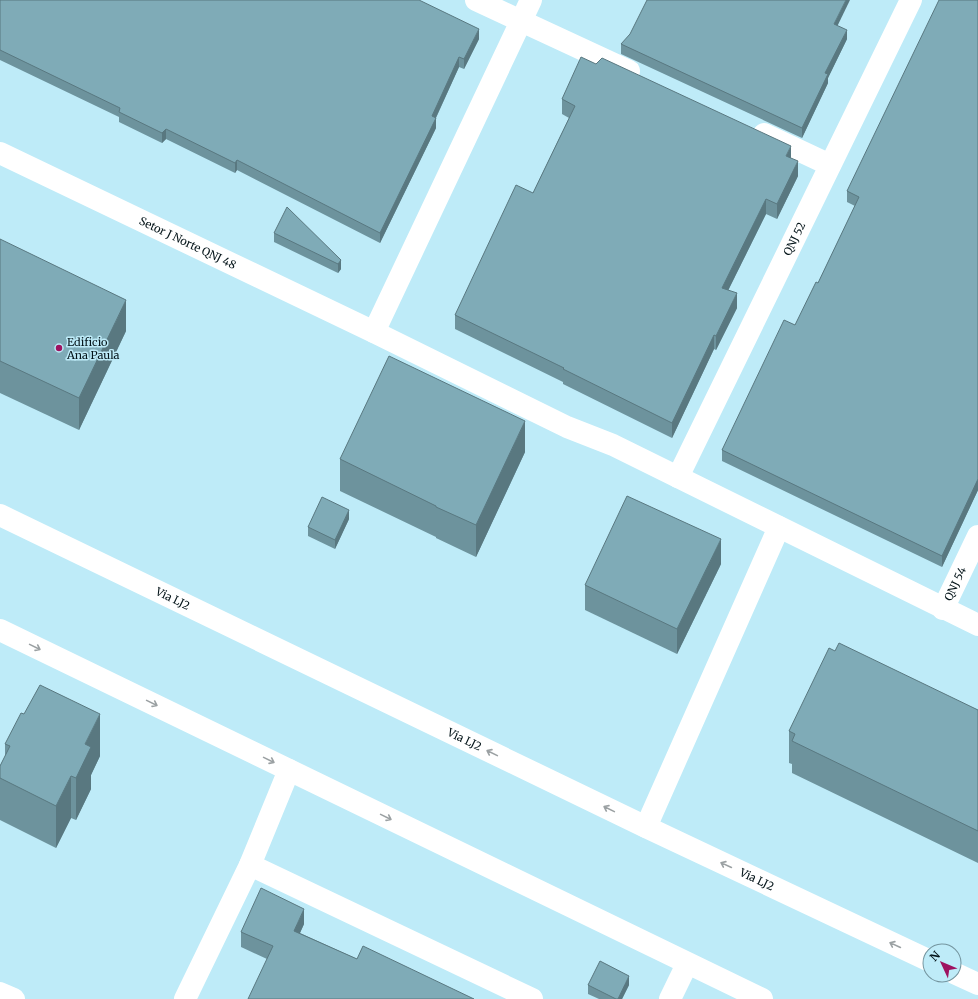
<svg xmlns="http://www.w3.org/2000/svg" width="978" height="999" viewBox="0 0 978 999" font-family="Merriweather,serif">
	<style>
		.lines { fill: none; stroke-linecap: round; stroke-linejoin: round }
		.street { stroke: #fff; stroke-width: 22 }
		.secondary { stroke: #fff; stroke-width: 22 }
		.wall { fill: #6d939d }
		.shaded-wall { fill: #597880 }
		.building { fill: #7fabb7; stroke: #597880 }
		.oneway { stroke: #9ba1a3 }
		.poi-dot { fill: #9e1260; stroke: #beebf8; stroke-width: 1.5 }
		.labels { text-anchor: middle; stroke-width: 3; stroke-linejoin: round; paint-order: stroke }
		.street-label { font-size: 11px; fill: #05151a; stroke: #beebf8 }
		.poi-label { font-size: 11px; fill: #05151a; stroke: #beebf8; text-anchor: start }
	</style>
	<rect width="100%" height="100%" fill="#beebf8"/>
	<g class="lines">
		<!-- street -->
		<g class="street">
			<path d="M 476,0 L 629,71"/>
			<path d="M 764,134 L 830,165"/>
			<path id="s1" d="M 0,153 L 374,332 L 567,427 L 613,445 L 978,625"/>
			<path d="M 374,332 L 531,0"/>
			<path id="s2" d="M 678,477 L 911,0"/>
			<path id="s3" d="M 943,609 L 978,536"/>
			<path d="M 646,827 L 779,527"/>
			<path d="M 250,865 L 532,999"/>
			<path d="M 0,993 L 14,999"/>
			<path d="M 185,999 L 250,865 L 289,770"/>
			<path d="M 670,999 L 687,964"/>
		</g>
		<!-- secondary -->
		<g class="secondary">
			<path id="s4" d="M 0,515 L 646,827 L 930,961"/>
			<path d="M 0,630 L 762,999"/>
			<path d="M 954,973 L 978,984"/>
		</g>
	</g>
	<!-- wall -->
	<g class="wall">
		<path d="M 0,0 L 479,39 L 464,69 L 459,67 L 436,118 L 436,128 L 380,243 L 237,170 L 235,173 L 166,139 L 162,143 L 119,122 L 119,117 L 0,60 Z"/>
		<path d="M 978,0 L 978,490 L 942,567 L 722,461 L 722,450 L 795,325 L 818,283 L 855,206 L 847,202 L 847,191 Z"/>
		<path d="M 838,26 L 847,39 L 828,78 L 828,83 L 802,138 L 621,54 L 621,44 Z"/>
		<path d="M 562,99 L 791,158 L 798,176 L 777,219 L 766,214 L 728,290 L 737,308 L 716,350 L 714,349 L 672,438 L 563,384 L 563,382 L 455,329 L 455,315 L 533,193 L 569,118 L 562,114 Z"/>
		<path d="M 274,233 L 341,260 L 341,269 L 338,273 L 274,242 Z"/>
		<path d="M 0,239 L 126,331 L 79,430 L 0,393 Z"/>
		<path d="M 525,452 L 476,557 L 436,538 L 436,537 L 340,491 L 340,459 Z"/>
		<path d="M 349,519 L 335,549 L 308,536 L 308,527 Z"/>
		<path d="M 721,564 L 677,654 L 585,610 L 585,585 Z"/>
		<path d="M 835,651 L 978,710 L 978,863 L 792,773 L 792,764 L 789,763 L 789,731 Z"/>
		<path d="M 5,744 L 100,756 L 91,775 L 91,789 L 76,820 L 71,818 L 56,848 L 0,820 L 0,766 L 5,757 Z"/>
		<path d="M 304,924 L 300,933 L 357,959 L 474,999 L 267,959 L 241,947 L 241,932 Z"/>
		<path d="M 588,985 L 629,985 L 622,999 L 599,999 L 588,994 Z"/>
	</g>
	<!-- shaded-wall -->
	<g class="shaded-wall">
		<path d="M 846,0 L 850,0 L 834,33 L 834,24 Z"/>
		<path d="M 479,29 L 479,39 L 464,69 L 464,59 Z"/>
		<path d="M 847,30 L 847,39 L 828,78 L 828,83 L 802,138 L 802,128 L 825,73 Z"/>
		<path d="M 459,57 L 459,67 L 432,126 L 432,116 Z"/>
		<path d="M 436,118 L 436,128 L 380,243 L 380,233 Z"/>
		<path d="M 166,129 L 166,139 L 162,143 L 162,133 Z"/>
		<path d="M 791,146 L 791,161 L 786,156 Z"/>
		<path d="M 237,160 L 237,170 L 235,173 L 235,163 Z"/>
		<path d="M 798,161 L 798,176 L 777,219 L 777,204 Z"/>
		<path d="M 766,199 L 766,214 L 722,303 L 722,288 Z"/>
		<path d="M 341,260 L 341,269 L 338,273 L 338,264 Z"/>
		<path d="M 737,293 L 737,308 L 716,350 L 716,336 Z"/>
		<path d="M 126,300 L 126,331 L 79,430 L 79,398 Z"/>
		<path d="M 714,335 L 714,349 L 672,438 L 672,423 Z"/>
		<path d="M 525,421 L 525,452 L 476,557 L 476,525 Z"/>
		<path d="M 978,479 L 978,490 L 942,567 L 942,556 Z"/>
		<path d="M 349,510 L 349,519 L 335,549 L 335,540 Z"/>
		<path d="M 721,539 L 721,564 L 677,654 L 677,629 Z"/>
		<path d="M 100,714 L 100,756 L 91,775 L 91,789 L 76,820 L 76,778 L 85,744 Z"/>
		<path d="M 71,776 L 71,818 L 56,848 L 56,806 Z"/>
		<path d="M 304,909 L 304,924 L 294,946 L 294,931 Z"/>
		<path d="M 629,976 L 629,985 L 622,999 L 618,999 Z"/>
	</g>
	<!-- building -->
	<g class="building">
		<path d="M 0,0 L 419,0 L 479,29 L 464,59 L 459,57 L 432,116 L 436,118 L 380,233 L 237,160 L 235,163 L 166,129 L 162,133 L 119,112 L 120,108 L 0,50 Z"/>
		<path d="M 647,0 L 846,0 L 834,24 L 847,30 L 825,73 L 828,74 L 802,128 L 621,44 L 630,34 Z"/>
		<path d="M 939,0 L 978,0 L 978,479 L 942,556 L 722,450 L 784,320 L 795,325 L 816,282 L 818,283 L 839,239 L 859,197 L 847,191 Z"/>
		<path d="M 581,57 L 596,64 L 602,58 L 791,146 L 786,156 L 798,161 L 777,204 L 766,199 L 722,288 L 737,293 L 716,336 L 714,335 L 672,423 L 563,369 L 564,368 L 455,315 L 516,185 L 533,193 L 575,106 L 562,99 Z"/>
		<path d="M 287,207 L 341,260 L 338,264 L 274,233 Z"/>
		<path d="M 0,239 L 126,300 L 79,398 L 0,361 Z"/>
		<path d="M 389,356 L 525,421 L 476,525 L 436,507 L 436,506 L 340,459 Z"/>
		<path d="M 627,496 L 721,539 L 677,629 L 585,585 Z"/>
		<path d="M 322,497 L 349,510 L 335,540 L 308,527 Z"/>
		<path d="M 839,643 L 978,710 L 978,831 L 792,741 L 795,734 L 789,731 L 829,648 L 835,651 Z"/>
		<path d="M 40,685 L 100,714 L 85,744 L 91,747 L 76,778 L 71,776 L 56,806 L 0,778 L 0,766 L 10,746 L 5,744 L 21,713 L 24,714 Z"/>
		<path d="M 261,888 L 304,909 L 294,931 L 357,959 L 363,946 L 474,999 L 248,999 L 273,946 L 241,932 Z"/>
		<path d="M 600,961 L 629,976 L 618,999 L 616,999 L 588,985 Z"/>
	</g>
	<!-- one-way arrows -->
	<defs><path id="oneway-shaft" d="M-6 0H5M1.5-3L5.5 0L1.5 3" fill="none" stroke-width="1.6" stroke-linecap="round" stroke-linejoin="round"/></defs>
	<g class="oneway">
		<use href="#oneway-shaft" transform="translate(35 647) rotate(26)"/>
		<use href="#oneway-shaft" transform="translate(152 703) rotate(26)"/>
		<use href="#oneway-shaft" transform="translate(492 753) rotate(-154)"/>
		<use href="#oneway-shaft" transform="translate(269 760) rotate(26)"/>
		<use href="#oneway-shaft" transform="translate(609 809) rotate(-154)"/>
		<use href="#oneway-shaft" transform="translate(386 817) rotate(26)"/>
		<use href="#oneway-shaft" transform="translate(726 865) rotate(-155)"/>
		<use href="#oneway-shaft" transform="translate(895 945) rotate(-155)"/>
	</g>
	<!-- markers -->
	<circle class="poi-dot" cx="59" cy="348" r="4"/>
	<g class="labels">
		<!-- street labels -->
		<g class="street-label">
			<text dy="4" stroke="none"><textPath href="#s2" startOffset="265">QNJ 52</textPath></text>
			<text dy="4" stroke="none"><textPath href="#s1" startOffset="208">Setor J Norte QNJ 48</textPath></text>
			<text dy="4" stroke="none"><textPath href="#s3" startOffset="28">QNJ 54</textPath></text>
			<text dy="4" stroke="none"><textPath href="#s4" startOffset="192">Via LJ2</textPath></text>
			<text dy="4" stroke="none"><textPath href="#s4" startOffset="516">Via LJ2</textPath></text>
			<text dy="4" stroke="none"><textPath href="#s4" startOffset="840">Via LJ2</textPath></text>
		</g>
		<!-- poi labels -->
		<g class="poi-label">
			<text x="67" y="346">Edificio<tspan x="67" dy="13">Ana Paula</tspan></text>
		</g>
	</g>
	<!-- north arrow -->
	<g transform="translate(942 963) rotate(314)"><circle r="19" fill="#beebf8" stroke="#74959f"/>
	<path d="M0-3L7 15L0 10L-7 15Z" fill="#9e1260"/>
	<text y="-6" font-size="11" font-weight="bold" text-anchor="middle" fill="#05151a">N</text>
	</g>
</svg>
